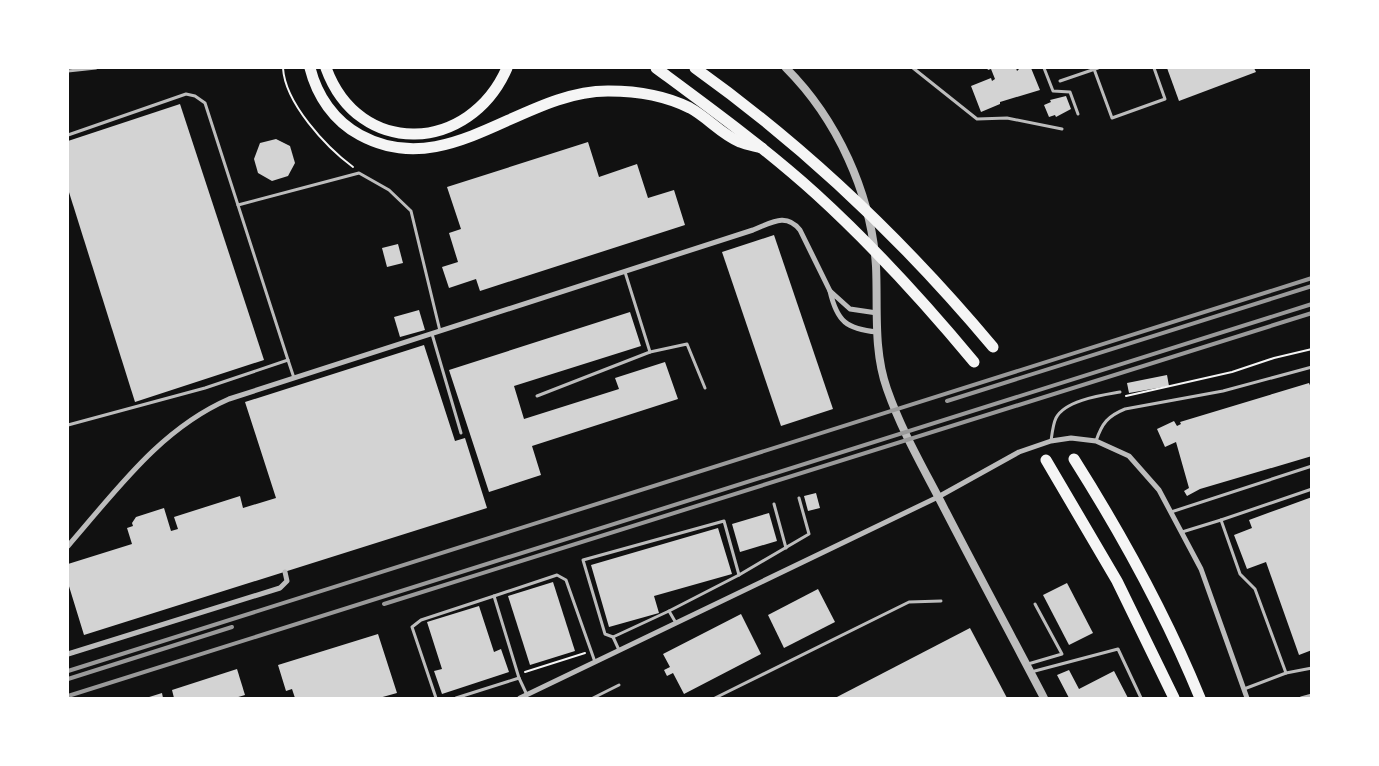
<svg xmlns="http://www.w3.org/2000/svg" width="1379" height="766" viewBox="0 0 1379 766" font-family="'Archivo Narrow',sans-serif">
	<style>
		.building { fill: #d3d3d3 }
		.lines { fill: none; stroke-linecap: round; stroke-linejoin: round }
		.path { stroke: #f5f5f5; stroke-width: 2 }
		.service { stroke: #bcbcbc; stroke-width: 3 }
		.minor { stroke: #bcbcbc; stroke-width: 5 }
		.tertiary { stroke: #bcbcbc; stroke-width: 8 }
		.motorway { stroke: #f5f5f5; stroke-width: 11 }
		.rail { stroke: #9a9a9a; stroke-width: 4 }
	</style>
	<rect width="100%" height="100%" fill="#111"/>
	<!-- building -->
	<g class="building">
		<path d="M 987,68 L 1016,68 L 1017,71 L 1020,68 L 1031,68 L 1040,90 L 1000,102 L 1000,104 L 981,112 L 971,86 L 991,78 L 992,81 L 995,79 L 991,69 L 988,70 Z"/>
		<path d="M 1167,68 L 1254,68 L 1256,72 L 1179,101 Z"/>
		<path d="M 1066,96 L 1071,109 L 1056,117 L 1055,115 L 1049,117 L 1044,105 L 1051,102 L 1050,100 Z"/>
		<path d="M 180,104 L 264,360 L 135,402 L 68,189 L 68,141 Z"/>
		<path d="M 276,139 L 290,146 L 295,163 L 288,176 L 272,181 L 258,173 L 254,159 L 260,143 Z"/>
		<path d="M 588,142 L 599,177 L 637,164 L 648,198 L 674,190 L 685,225 L 480,291 L 476,279 L 449,288 L 442,267 L 458,262 L 449,233 L 461,229 L 447,187 Z"/>
		<path d="M 774,235 L 833,409 L 781,426 L 722,252 Z"/>
		<path d="M 398,244 L 403,263 L 387,267 L 382,248 Z"/>
		<path d="M 419,310 L 425,330 L 400,337 L 394,317 Z"/>
		<path d="M 630,312 L 641,346 L 514,386 L 524,419 L 619,389 L 615,378 L 665,362 L 678,399 L 532,446 L 541,475 L 489,492 L 449,370 Z"/>
		<path d="M 424,345 L 455,441 L 465,438 L 487,508 L 84,635 L 68,583 L 68,564 L 132,544 L 127,528 L 133,526 L 132,523 L 136,517 L 164,508 L 171,531 L 178,529 L 174,517 L 240,496 L 243,508 L 276,498 L 245,402 Z"/>
		<path d="M 1167,375 L 1169,386 L 1129,393 L 1127,383 Z"/>
		<path d="M 1309,383 L 1312,390 L 1312,456 L 1200,489 L 1187,496 L 1184,491 L 1189,488 L 1176,442 L 1165,447 L 1157,429 L 1174,421 L 1177,426 L 1181,424 L 1180,422 Z"/>
		<path d="M 816,493 L 820,508 L 808,511 L 804,496 Z"/>
		<path d="M 1312,497 L 1312,650 L 1299,655 L 1266,562 L 1247,569 L 1234,535 L 1252,528 L 1249,520 Z"/>
		<path d="M 769,513 L 777,541 L 740,552 L 732,524 Z"/>
		<path d="M 718,528 L 732,574 L 654,596 L 659,613 L 609,627 L 591,565 Z"/>
		<path d="M 553,582 L 575,651 L 530,665 L 508,596 Z"/>
		<path d="M 1067,583 L 1093,633 L 1069,645 L 1043,595 Z"/>
		<path d="M 818,589 L 835,622 L 784,648 L 768,615 Z"/>
		<path d="M 479,606 L 494,652 L 501,649 L 509,672 L 442,694 L 434,671 L 442,669 L 427,622 Z"/>
		<path d="M 741,614 L 761,654 L 684,694 L 673,673 L 667,676 L 664,670 L 670,667 L 663,654 Z"/>
		<path d="M 970,628 L 1007,698 L 835,698 Z"/>
		<path d="M 378,634 L 397,693 L 379,698 L 295,698 L 292,689 L 286,691 L 278,665 Z"/>
		<path d="M 237,669 L 245,695 L 235,698 L 174,698 L 172,690 Z"/>
		<path d="M 1069,670 L 1079,689 L 1114,671 L 1128,698 L 1069,698 L 1057,675 Z"/>
		<path d="M 162,693 L 163,698 L 146,698 Z"/>
	</g>
	<g class="lines">
		<!-- path -->
		<g class="path">
			<path d="M 283,68 C 285,103 326,147 353,167"/>
			<path d="M 1126,396 L 1232,372 L 1274,358 L 1312,349"/>
			<path d="M 525,672 L 585,653"/>
		</g>
		<!-- service -->
		<g class="service">
			<path d="M 913,68 L 977,119 L 1007,118 L 1062,129"/>
			<path d="M 1044,68 L 1053,91 L 1070,92 L 1078,114"/>
			<path d="M 1094,69 L 1112,118 L 1165,99 L 1154,68"/>
			<path d="M 68,71 L 96,68"/>
			<path d="M 1060,81 L 1098,68"/>
			<path d="M 68,135 L 186,94 L 195,96 L 205,103 L 288,360 L 205,388 L 68,425"/>
			<path d="M 238,205 L 359,173 L 389,190 L 411,211 L 440,331"/>
			<path d="M 432,334 L 461,433"/>
			<path d="M 650,352 L 687,344 L 705,388"/>
			<path d="M 288,360 L 294,378"/>
			<path d="M 537,396 L 650,352 L 625,272"/>
			<path d="M 1051,441 C 1052,434 1053,424 1056,418 C 1065,400 1103,395 1120,392"/>
			<path d="M 1096,441 C 1102,423 1108,416 1125,409 L 1223,391 L 1312,367"/>
			<path d="M 774,504 L 786,548"/>
			<path d="M 1171,512 L 1312,466"/>
			<path d="M 1221,520 L 1312,489"/>
			<path d="M 1182,532 L 1221,520 L 1240,574 L 1255,589 L 1286,673"/>
			<path d="M 494,596 L 557,575 L 566,580 L 595,662"/>
			<path d="M 676,623 L 669,611 L 739,575 L 809,534 L 799,498"/>
			<path d="M 613,637 L 605,634 L 583,560 L 724,521 L 739,575"/>
			<path d="M 619,650 L 613,637 L 669,611"/>
			<path d="M 1028,664 L 1062,654 L 1035,604"/>
			<path d="M 1031,672 L 1118,649 L 1141,698"/>
			<path d="M 1244,689 L 1286,673 L 1312,668"/>
			<path d="M 436,698 L 412,627 L 421,620 L 494,596 L 519,678"/>
			<path d="M 456,698 L 519,678 L 527,695"/>
			<path d="M 593,698 L 619,685"/>
			<path d="M 715,698 L 909,602 L 941,601"/>
			<path d="M 1301,698 L 1312,695"/>
		</g>
		<!-- minor -->
		<g class="minor">
			<path d="M 877,313 L 850,309 L 830,291 C 837,322 847,329 877,332"/>
			<path d="M 68,546 C 116,491 160,429 229,399 L 753,230 C 771,223 786,212 800,230 L 830,291"/>
			<path d="M 68,654 L 280,588 L 287,581 L 285,572"/>
			<path d="M 520,698 L 938,497 L 1019,452 L 1051,441 L 1071,438 L 1096,441 L 1129,456 L 1159,490 L 1201,569 L 1247,698"/>
		</g>
		<!-- tertiary -->
		<path class="tertiary" d="M 786,68 C 837,119 871,193 876,266 C 878,307 873,350 887,389 C 902,432 924,469 944,508 C 977,572 1011,635 1044,698"/>
		<!-- motorway -->
		<g class="motorway">
			<path d="M 310,68 C 317,96 334,121 360,135 C 448,183 522,90 609,91 C 636,91 666,96 690,108 C 707,117 722,135 740,142 C 747,145 755,146 762,148"/>
			<path d="M 326,68 C 359,159 470,153 507,68"/>
			<path d="M 656,68 C 710,108 765,148 816,194 C 873,246 925,303 974,362"/>
			<path d="M 695,68 C 807,148 905,242 993,347"/>
			<path d="M 1074,459 C 1122,535 1166,615 1200,698"/>
			<path d="M 1046,460 L 1117,581 L 1174,698"/>
		</g>
		<!-- rail -->
		<g class="rail">
			<path d="M 947,401 L 1312,286"/>
			<path d="M 384,604 L 1312,313"/>
			<path d="M 68,671 L 1312,278"/>
			<path d="M 68,679 L 232,627"/>
			<path d="M 68,696 L 1312,304"/>
		</g>
	</g>
	<!-- border -->
	<rect width="1379" height="766" fill="none" stroke="#ffffff" stroke-width="138"/>
</svg>
